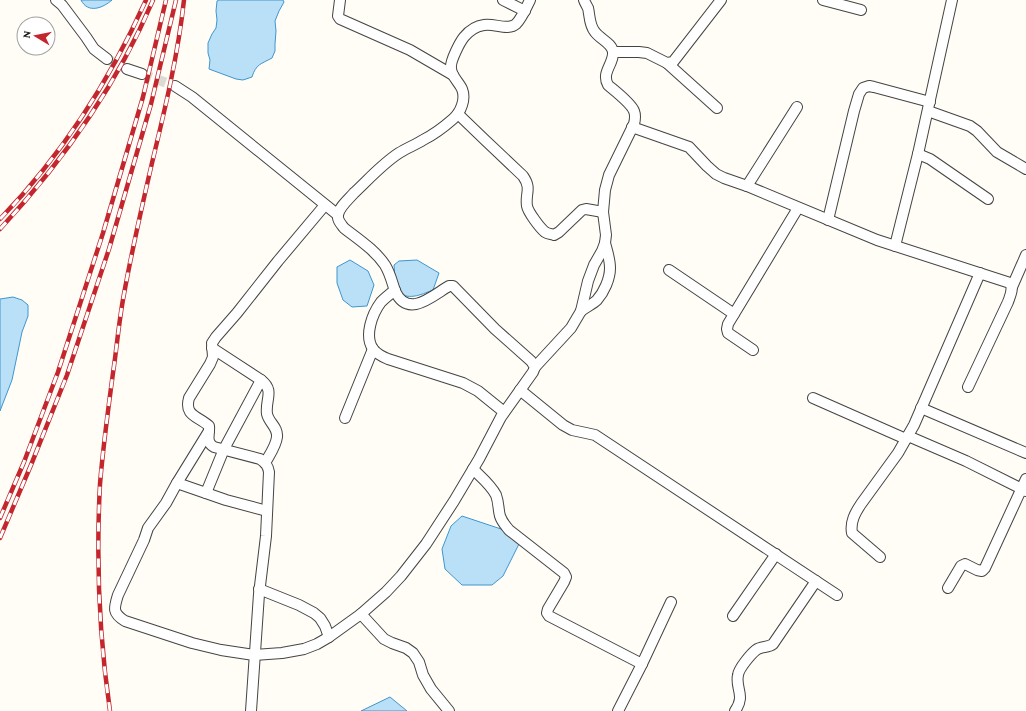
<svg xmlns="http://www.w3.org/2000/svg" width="1026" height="711" viewBox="0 0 1026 711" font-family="'Crimson Pro',serif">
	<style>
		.water { fill: #b9e0f7; stroke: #3f96cf }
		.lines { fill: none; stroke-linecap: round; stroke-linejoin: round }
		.street-tunnel { stroke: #dbdad3; stroke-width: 10; stroke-dasharray: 10 5; stroke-linecap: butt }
		.street-casing { stroke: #444; stroke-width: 12 }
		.street { stroke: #fff; stroke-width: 10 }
		.rail-casing { stroke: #c4262e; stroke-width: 4.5 }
		.rail { stroke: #fff; stroke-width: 3; stroke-dasharray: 9; stroke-linecap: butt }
	</style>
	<rect width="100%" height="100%" fill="#fffdf5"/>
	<!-- water -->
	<g class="water">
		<path d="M 81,0 L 112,0 C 103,8 88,14 81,0 Z"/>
		<path d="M 219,0 L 283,0 L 284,2 L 279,11 L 275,21 L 276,31 L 275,44 L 275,51 L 272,58 C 261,64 256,64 252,77 L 243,80 L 236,79 L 209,69 L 210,60 L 208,53 L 208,43 L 212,34 L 216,28 L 217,20 L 216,11 L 217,1 Z"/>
		<path d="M 350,260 L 368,271 L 374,285 L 367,306 L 352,307 L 343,300 L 337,283 L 337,267 Z"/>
		<path d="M 417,260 L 439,273 L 433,290 C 420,295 408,301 396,291 L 394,265 L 399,261 Z"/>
		<path d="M 13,297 L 22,300 L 28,305 L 28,316 L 22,332 L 12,380 L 0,411 L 0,299 Z"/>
		<path d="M 462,516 L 510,532 L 520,542 L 503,576 L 492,585 L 462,585 L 445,569 L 442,549 L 451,526 Z"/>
		<path d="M 390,697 L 407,711 L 361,711 Z"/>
	</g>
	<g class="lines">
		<!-- street-tunnel -->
		<g class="street-tunnel">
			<path d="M 107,59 L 127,69"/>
			<path d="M 142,74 L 175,86"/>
		</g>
		<defs>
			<g id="street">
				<path d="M 56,0 L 62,5 L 86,37 L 94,49 L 107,59"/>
				<path d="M 340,0 L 338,16 L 340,19 L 410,50 L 453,75"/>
				<path d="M 503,0 L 525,11"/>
				<path d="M 823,0 L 861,10"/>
				<path d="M 613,52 L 639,52 L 647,53 L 667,63 L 673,62 L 721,0"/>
				<path d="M 667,63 L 717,108"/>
				<path d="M 127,69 L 142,74"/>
				<path d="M 175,86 L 192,97 L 338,215"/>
				<path d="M 928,111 L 970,126 L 977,131 L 997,152 L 1026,169"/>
				<path d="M 458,114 L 485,140 L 523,176 C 532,189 525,193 527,206 C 528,212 540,228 545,232 C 548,234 551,234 554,235 L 559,232 L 582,210 L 586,209 L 603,212"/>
				<path d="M 632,127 L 689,147 L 707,166 L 716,174 L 724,178 L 747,186 L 877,240 L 1010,283 C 1014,289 1010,296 1008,302 L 968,387"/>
				<path d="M 918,154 L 930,159 L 988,199"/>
				<path d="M 747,186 L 797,107"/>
				<path d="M 828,220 L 854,111 L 859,94 L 863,88 L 869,86 L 874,87 L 930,102"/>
				<path d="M 895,246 L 918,154 L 952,0"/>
				<path d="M 669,270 L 734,314"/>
				<path d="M 1012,287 L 1026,255"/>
				<path d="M 395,290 C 390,294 385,298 381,302 C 372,314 364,336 373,349 C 377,354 383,357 388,359 L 463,383 L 478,391 L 504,412"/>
				<path d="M 581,311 C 586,307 593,304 597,300 C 604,292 610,279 610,268 C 610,259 607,251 605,243"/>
				<path d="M 212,348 L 261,380 C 275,391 265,399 267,414 C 269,423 278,427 277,437 C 276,446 270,454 265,463"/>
				<path d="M 753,350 L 728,333 L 727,329 L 728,324 L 798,208"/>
				<path d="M 535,367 L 571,328 L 581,311 L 588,281 L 594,265 L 602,251 L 605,243 L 606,235 L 603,212 L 605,190 L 609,175 L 634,124 C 635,120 636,116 634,111 C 631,103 615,91 608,85 C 601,72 614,64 613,52 C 612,43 600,39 595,32 C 589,25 590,16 588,8 C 587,6 585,3 584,0"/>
				<path d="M 520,390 L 563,425 L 572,430 L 586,433 L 595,435 L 837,595"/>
				<path d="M 813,398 L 906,439"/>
				<path d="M 921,408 L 1026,453"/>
				<path d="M 345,418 L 373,349"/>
				<path d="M 209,431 L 177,483 L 166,503 L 148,528 L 144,540 L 118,595 C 114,608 112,613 125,621 L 192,643 L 221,650 L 254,655 L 282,653 L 304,649 L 317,644 L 329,637 L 361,614 L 386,592 L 401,576 L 426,544 L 454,501 L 479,459 L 501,417 L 533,372 L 535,367 L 531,361 L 495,329 L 453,286 L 449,286 C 432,296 408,319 395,291 C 392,282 390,273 385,265 C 375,250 358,239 344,228 C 341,224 337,220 338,215 C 339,207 349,199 354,193 C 369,179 382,164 399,153 C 407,148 415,145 423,140 C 433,135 445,126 453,119 C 461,112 466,99 462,89 C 459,82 451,76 451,68 C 450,61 460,42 464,37 C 469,31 476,26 484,25 C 494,23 508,31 516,24 C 522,18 526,8 530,0"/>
				<path d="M 908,436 L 966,461 L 1026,491"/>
				<path d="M 473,469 C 481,477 491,485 496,495 C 499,503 498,509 500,516 C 502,522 505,525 509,530 L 564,573 L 566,577 L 564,582 L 548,609 L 547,613 L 549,616 L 642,664"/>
				<path d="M 177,483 L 226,500 L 267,511"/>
				<path d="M 206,493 L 224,449 L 261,380"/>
				<path d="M 880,557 L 852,533 C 850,522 855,513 861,504 L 898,453 L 914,425 L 980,273"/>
				<path d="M 948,588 L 961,566 L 965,564 L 977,570 L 982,571 L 985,568 L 1026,479"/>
				<path d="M 259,589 L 299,605 L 314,613 L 320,618 L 325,626 L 329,637"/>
				<path d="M 361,614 L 384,639 L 392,643 L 406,648 L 413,653 L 419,662 L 423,675 L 431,689 L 449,711"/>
				<path d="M 733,616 L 776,554"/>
				<path d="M 251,711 L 259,594 L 266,536 L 269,472 C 268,466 266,463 260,459 L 214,447 C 205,442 210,434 209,426 C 198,416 184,416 189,398 L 210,364 L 213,357 L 212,343 L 216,337 L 237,313 L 278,261 L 325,205"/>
				<path d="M 618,711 L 642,664 L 671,602"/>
				<path d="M 735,711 C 746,695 735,689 738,675 C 739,668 751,654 756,650 C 761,646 768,648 773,644 L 816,581"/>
			</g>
		</defs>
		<!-- street casing -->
		<use href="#street" class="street-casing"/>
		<!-- street -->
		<use href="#street" class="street"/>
		<defs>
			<g id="rail">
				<path d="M 0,219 C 61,156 110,80 146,0"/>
				<path d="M 0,229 C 63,161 117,85 153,0"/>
				<path d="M 0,518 L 24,462 L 58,372 L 103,233 L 143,97 L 166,0"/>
				<path d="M 0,538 L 31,465 L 67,375 L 109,249 L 151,104 L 176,0"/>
				<path d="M 110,711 C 99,636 96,560 100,484 C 103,447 108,410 113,373 C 117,346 119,320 124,294 C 132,250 142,206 152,163 C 165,109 178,55 184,0"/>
			</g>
		</defs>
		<!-- rail casing -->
		<use href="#rail" class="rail-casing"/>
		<!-- rail -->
		<use href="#rail" class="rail"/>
	</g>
	<!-- north arrow -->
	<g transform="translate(36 36) rotate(280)"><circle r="19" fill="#ffffff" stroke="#a0a0a0"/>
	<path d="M0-3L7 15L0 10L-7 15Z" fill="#c4262e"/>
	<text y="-6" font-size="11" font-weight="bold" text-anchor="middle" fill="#111111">N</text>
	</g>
</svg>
